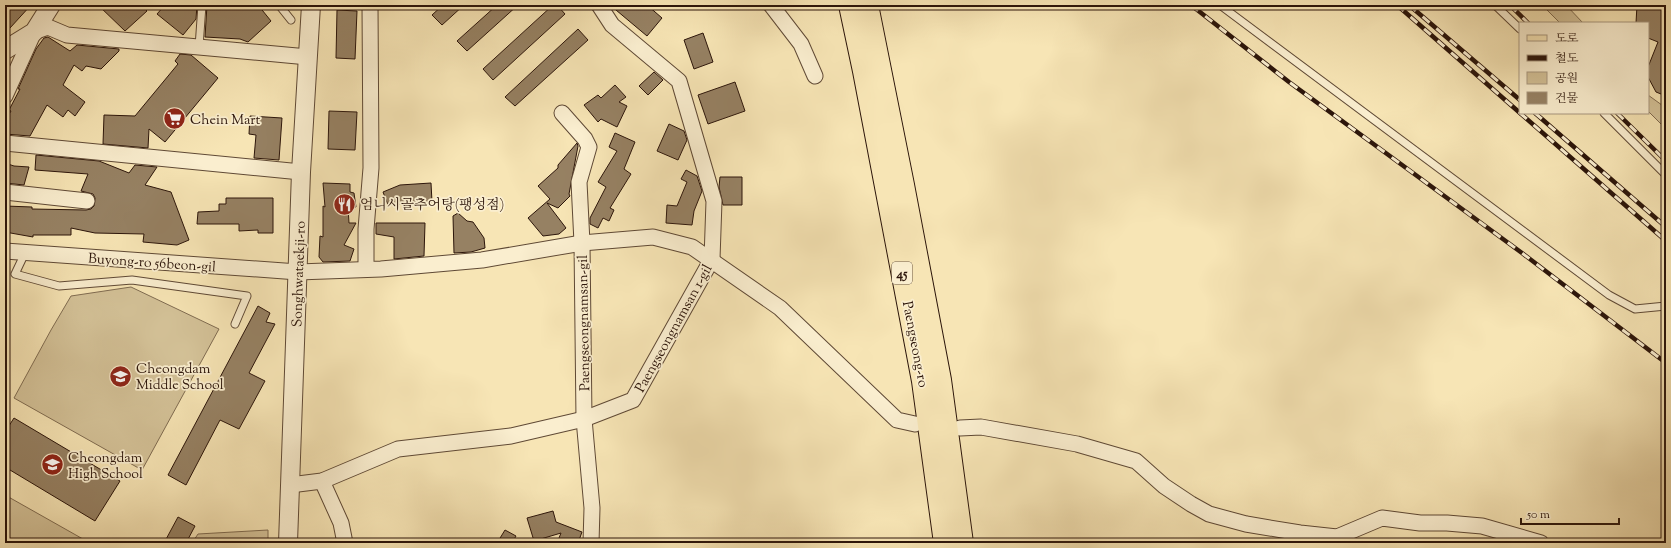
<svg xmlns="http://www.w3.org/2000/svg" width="1671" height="548" viewBox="0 0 1671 548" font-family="'Sorts Mill Goudy','Noto Serif KR',serif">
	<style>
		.green { fill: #d4c298; stroke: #806c51 }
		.building { fill: #968163; stroke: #2c150a }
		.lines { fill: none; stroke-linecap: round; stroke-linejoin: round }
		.service-casing { stroke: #5f4935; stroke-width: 9 }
		.minor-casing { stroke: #5f4935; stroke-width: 17 }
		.tertiary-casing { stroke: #5f4935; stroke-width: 20 }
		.primary-casing { stroke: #2c150a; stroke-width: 24 }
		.service { stroke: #faeecf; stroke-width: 7 }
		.minor { stroke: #faeecf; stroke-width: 15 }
		.tertiary { stroke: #faeecf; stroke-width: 18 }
		.primary { stroke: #f7e5b5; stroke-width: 22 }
		.rail-casing { stroke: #2c150a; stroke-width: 4.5 }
		.rail { stroke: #faeecf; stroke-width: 3; stroke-dasharray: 9; stroke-linecap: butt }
		.labels { text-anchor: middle; stroke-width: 3.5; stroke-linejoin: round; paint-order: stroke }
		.shield { fill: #faeecf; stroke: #6a5645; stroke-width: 1 }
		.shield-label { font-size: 13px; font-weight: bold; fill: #2c150a }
		.poi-label { font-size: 14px; fill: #2c150a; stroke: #faeecf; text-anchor: start }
		.street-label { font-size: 14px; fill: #2c150a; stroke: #faeecf }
	</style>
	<rect width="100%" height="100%" fill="#f7e5b5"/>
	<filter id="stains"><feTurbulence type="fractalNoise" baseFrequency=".005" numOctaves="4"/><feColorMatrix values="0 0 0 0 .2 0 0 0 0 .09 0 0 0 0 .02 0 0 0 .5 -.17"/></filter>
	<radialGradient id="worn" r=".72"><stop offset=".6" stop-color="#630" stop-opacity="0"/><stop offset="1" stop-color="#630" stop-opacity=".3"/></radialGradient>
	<!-- green -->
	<g class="green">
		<path d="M 1542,5 L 1566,5 L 1583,23 L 1560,23 Z"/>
		<path d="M 1648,95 L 1666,108 L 1666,129 L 1648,111 Z"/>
		<path d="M 131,287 L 219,329 L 142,470 L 14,398 L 51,330 L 71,296 Z"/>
		<path d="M 5,495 L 90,543 L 5,543 Z"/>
		<path d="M 268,530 L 268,543 L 192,543 L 198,534 Z"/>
	</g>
	<!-- building -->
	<g class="building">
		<path d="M 5,5 L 31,5 L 10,28 L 5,23 Z"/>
		<path d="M 98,5 L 141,5 L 147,11 L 125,31 Z"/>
		<path d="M 165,5 L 197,5 L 196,19 L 183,35 L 157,14 Z"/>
		<path d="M 207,5 L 258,5 L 271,21 L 248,42 L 240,39 L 205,37 Z"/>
		<path d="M 443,5 L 464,5 L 442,25 L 432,15 Z"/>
		<path d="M 497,5 L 518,5 L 467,51 L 457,41 Z"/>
		<path d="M 553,5 L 557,5 L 565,14 L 493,80 L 483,69 Z"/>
		<path d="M 610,5 L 647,5 L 662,18 L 647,36 Z"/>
		<path d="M 1637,5 L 1666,5 L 1666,96 L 1656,92 L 1648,77 L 1648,67 L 1658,42 L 1648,38 L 1648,23 L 1636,23 Z"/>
		<path d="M 337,10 L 357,11 L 355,59 L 336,58 Z"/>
		<path d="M 578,29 L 588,40 L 515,106 L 505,97 Z"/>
		<path d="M 703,33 L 713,62 L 694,69 L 684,40 Z"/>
		<path d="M 48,37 L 70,51 L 77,45 L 119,49 L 119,51 L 101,69 L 86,66 L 82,71 L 74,65 L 63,85 L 85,102 L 75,116 L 68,110 L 63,117 L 47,105 L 30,136 L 5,134 L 5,121 L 11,111 L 9,110 L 20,89 L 18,89 L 36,49 L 44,38 Z"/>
		<path d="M 180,54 L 191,55 L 218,78 L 165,142 L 149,129 L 148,148 L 103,144 L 104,115 L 135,116 L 178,64 L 175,61 Z"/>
		<path d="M 654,72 L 663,80 L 648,95 L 639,86 Z"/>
		<path d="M 735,82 L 745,111 L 708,124 L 698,95 Z"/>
		<path d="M 615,85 L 626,97 L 619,102 L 627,106 L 617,127 L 601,119 L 598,122 L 584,105 L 598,95 L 601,98 Z"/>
		<path d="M 329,111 L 357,112 L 355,150 L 328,149 Z"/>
		<path d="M 250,116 L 282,118 L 279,160 L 254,158 L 256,135 L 249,134 Z"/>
		<path d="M 669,124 L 684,131 L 687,140 L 678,160 L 657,151 Z"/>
		<path d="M 615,133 L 635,142 L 624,169 L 631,174 L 610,208 L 614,210 L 609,221 L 603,218 L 598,228 L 590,224 L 590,218 L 606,187 L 598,182 L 617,151 L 609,147 Z"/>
		<path d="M 577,143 L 578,146 L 569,194 L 570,196 L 558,208 L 547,203 L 566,228 L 559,234 L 543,236 L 528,218 L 550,199 L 538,186 L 558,168 L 558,165 Z"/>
		<path d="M 36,155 L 99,161 L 129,173 L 135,165 L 157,167 L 145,185 L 171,192 L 189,240 L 177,245 L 143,242 L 144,234 L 95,233 L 71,228 L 71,235 L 33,235 L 33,237 L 5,232 L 5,206 L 32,207 L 32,209 L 86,210 L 91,209 L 94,206 L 95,198 L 93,194 L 81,191 L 88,174 L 35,170 Z"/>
		<path d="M 5,163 L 14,166 L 29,167 L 24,185 L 5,183 Z"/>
		<path d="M 686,170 L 697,176 L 702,191 L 694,211 L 692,225 L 666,223 L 667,205 L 677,206 L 687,182 L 681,179 Z"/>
		<path d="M 720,177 L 742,177 L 742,205 L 723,205 L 719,187 Z"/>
		<path d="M 323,183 L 350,184 L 350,192 L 354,193 L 356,207 L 348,208 L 349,223 L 356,223 L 344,245 L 354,249 L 350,261 L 323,262 L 319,257 L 320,236 L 323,237 L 323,206 L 325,207 Z"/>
		<path d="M 431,183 L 432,202 L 388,205 L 383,192 L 400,185 Z"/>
		<path d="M 226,198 L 273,198 L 273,233 L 258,233 L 258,230 L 239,231 L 239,224 L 197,224 L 198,212 L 219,211 L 219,204 L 226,204 Z"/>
		<path d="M 458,213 L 467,221 L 473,222 L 484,238 L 485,248 L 471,252 L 454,253 L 453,216 Z"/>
		<path d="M 376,223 L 425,223 L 424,256 L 394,259 L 394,237 L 376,234 Z"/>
		<path d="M 258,306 L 270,313 L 266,322 L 275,324 L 249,373 L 265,381 L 239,429 L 220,420 L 186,485 L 168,475 Z"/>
		<path d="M 14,418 L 120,481 L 95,521 L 5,467 L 5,432 Z"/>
		<path d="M 553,511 L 556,522 L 582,532 L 578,543 L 557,543 L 561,533 L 534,541 L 527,518 Z"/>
		<path d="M 178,517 L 195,526 L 186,543 L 164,543 Z"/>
		<path d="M 505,530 L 516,536 L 512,543 L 497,543 Z"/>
	</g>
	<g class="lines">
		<defs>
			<g id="service">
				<path d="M 279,5 L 291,20"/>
				<path d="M 1220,5 L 1609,295 L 1635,309 L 1666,306"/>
				<path d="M 1495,5 L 1520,29"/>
				<path d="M 199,47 L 202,5"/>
				<path d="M 1604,113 L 1666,175"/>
				<path d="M 25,253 L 15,274 L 59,286 L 132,280 L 247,296 L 235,324"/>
			</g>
			<g id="minor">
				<path d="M 771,5 L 801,44 L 815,76"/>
				<path d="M 5,96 L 34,32 L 48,27 L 67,35 L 308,57"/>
				<path d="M 562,113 L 585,139 L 589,147 L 579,182 L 582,243 L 584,419 L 592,508 L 591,543"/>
				<path d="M 5,143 L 301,172"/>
				<path d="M 5,192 L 87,201"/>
				<path d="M 5,251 L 298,272 L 381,269 L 482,260 L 582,243 L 653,237 L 692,247 L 780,308 L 897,420 L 915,424"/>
				<path d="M 366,269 L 366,229 L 371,168 L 370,5"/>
				<path d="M 960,428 L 981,427 L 1077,444 L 1136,461 L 1164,486 L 1191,504 L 1209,514 L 1246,524 L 1300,533 L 1337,537 L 1382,518 L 1420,523 L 1447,523 L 1482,526 L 1541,543"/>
				<path d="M 322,481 L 341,523 L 345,543"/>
				<path d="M 290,485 L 322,481 L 398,449 L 511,436 L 584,419 L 633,400 L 712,259 L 714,201 L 679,81 L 612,25 L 599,5"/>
			</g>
			<g id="tertiary">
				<path d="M 5,50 L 34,32 L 51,5"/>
				<path d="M 288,543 L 301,172 L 311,5"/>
			</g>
			<g id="primary">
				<path d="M 850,5 L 864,71 L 923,381 L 945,543"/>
				<path d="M 867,5 L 903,185 L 940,380 L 962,543"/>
			</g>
		</defs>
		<!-- service casing -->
		<use href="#service" class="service-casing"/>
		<!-- minor casing -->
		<use href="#minor" class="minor-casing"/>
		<!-- tertiary casing -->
		<use href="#tertiary" class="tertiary-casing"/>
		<!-- primary casing -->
		<use href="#primary" class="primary-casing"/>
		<!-- service -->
		<use href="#service" class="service"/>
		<!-- minor -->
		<use href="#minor" class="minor"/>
		<!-- tertiary -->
		<use href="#tertiary" class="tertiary"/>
		<!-- primary -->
		<use href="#primary" class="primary"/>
		<defs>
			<g id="rail">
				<path d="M 1191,5 L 1289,82 L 1522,253 L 1666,363"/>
				<path d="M 1397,5 L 1520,113"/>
				<path d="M 1409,5 L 1520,100"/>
				<path d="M 1510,5 L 1528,23"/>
				<path d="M 1520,113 L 1666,241"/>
				<path d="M 1535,113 L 1666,227"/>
				<path d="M 1617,113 L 1666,161"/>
			</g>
		</defs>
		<!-- rail casing -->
		<use href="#rail" class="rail-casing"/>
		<!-- rail -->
		<use href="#rail" class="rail"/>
	</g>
	<!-- icons -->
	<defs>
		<symbol id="supermarket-disc" viewBox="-11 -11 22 22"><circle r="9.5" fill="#8f2418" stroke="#faeecf"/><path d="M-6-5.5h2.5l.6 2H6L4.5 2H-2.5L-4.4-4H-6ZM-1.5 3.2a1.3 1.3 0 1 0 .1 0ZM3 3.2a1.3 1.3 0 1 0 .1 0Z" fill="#fff"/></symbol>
		<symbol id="restaurant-disc" viewBox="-11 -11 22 22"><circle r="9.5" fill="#8f2418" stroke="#faeecf"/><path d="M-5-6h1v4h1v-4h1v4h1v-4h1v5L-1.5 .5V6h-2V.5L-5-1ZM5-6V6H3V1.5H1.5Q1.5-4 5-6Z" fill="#fff"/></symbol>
		<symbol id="school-disc" viewBox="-11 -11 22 22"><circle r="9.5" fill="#8f2418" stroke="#faeecf"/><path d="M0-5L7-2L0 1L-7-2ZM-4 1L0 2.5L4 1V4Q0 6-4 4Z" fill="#fff"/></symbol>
	</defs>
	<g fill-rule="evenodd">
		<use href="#supermarket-disc" x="162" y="106" width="25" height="25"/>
		<use href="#restaurant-disc" x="332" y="192" width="25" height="25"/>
		<use href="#school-disc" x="108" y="364" width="25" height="25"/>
		<use href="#school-disc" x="40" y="452" width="25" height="25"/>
	</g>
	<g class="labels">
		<!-- shield labels -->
		<rect class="shield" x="892" y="262" width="20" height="22" rx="3"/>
		<g class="shield-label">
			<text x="902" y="278">45</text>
		</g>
		<!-- poi labels -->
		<g class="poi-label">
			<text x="190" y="124">Chein Mart</text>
			<text x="360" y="209">엄니시골추어탕(팽성점)</text>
			<text x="136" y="373">Cheongdam<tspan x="136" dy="16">Middle School</tspan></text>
			<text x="68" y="462">Cheongdam<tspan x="68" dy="16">High School</tspan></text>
		</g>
		<!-- street labels -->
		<g class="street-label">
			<text transform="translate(152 262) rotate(4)" y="5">Buyong-ro 56beon-gil</text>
			<text transform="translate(298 274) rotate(-88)" y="5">Songhwataekji-ro</text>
			<text transform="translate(583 323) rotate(-91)" y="5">Paengseongnamsan-gil</text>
			<text transform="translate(673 328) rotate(-61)" y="5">Paengseongnamsan 1-gil</text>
			<text transform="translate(916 344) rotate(79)" y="5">Paengseong-ro</text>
		</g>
	</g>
	<!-- margin -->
	<rect width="1671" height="548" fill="none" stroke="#f7e5b5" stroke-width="20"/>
	<rect x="6" y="6" width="1659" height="536" fill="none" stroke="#2c150a" stroke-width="2"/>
	<rect x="10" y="10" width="1651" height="528" fill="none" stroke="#2c150a"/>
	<!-- legend -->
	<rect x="1519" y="22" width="130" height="92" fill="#faeecf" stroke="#a89780"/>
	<rect x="1527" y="35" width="20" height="6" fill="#f7e5b5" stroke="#a89780"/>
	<text x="1555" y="42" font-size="12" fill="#2c150a">도로</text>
	<rect x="1527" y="55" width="20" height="6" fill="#2c150a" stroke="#a89780"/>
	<text x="1555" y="62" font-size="12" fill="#2c150a">철도</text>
	<rect x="1527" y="72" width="20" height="12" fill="#d4c298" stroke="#a89780"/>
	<text x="1555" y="82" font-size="12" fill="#2c150a">공원</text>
	<rect x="1527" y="92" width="20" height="12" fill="#968163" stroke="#a89780"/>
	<text x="1555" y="102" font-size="12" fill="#2c150a">건물</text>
	<!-- scale -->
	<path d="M1521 518v6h98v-6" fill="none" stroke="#2c150a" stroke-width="2"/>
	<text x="1527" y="518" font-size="12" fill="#2c150a" stroke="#faeecf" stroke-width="3" paint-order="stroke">50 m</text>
	<rect width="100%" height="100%" filter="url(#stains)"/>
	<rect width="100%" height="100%" fill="url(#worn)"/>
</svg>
